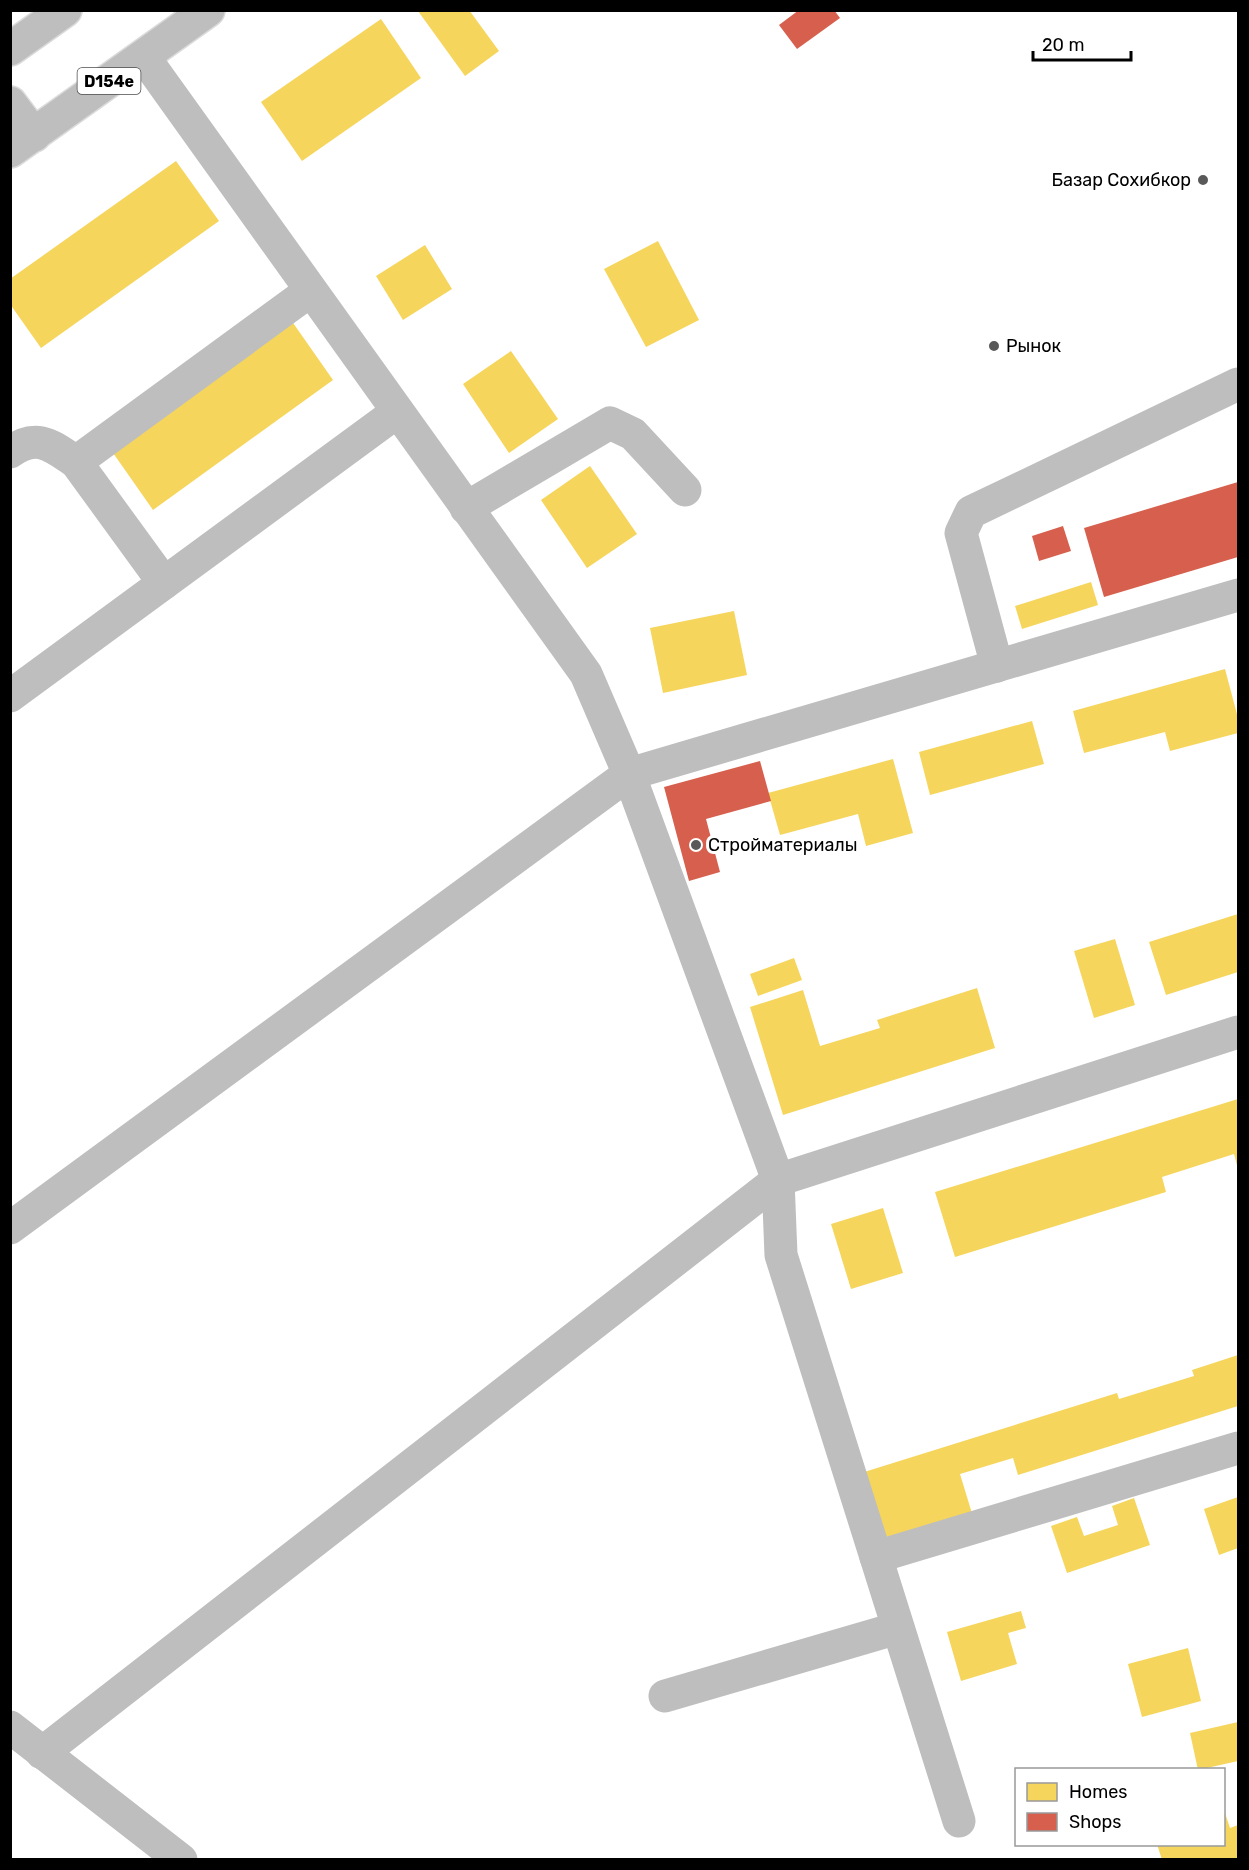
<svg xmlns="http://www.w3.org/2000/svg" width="1249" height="1870" viewBox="0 0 1249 1870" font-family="Rubik,sans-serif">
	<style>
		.homes { fill: #f6d55c }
		.shops { fill: #d6604d }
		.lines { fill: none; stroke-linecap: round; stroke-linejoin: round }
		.major-casing { stroke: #dbdbdb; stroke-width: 36 }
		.minor { stroke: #bebebe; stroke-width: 33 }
		.major { stroke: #bebebe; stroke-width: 33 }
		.poi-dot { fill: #595959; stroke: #fff; stroke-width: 2 }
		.labels { text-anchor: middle; stroke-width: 6; stroke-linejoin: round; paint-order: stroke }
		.shield { fill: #fff; stroke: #4c4c4c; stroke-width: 1.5 }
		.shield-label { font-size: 16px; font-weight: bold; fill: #000 }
		.poi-label { font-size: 18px; fill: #000; stroke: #fff; text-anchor: start }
	</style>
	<rect width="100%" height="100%" fill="#fff"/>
	<!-- homes -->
	<g class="homes">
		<path d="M 469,10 L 499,51 L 465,76 L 418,11 Z"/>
		<path d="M 381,19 L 421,78 L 302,161 L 261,102 Z"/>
		<path d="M 176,161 L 219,221 L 41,348 L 10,304 L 10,279 Z"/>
		<path d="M 658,241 L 699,320 L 646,347 L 604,269 Z"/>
		<path d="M 425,245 L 452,289 L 403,320 L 376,276 Z"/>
		<path d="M 291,320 L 333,380 L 153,510 L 111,450 Z"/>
		<path d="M 511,351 L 558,419 L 509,453 L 463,384 Z"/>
		<path d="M 590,466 L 637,534 L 587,568 L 541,500 Z"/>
		<path d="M 1091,582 L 1098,605 L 1022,629 L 1015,606 Z"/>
		<path d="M 734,611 L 747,675 L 663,693 L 650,628 Z"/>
		<path d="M 1225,669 L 1238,718 L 1238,733 L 1170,751 L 1165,732 L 1084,753 L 1073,711 Z"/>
		<path d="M 1032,721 L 1044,764 L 930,795 L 919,752 Z"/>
		<path d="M 893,759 L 913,833 L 866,846 L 858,814 L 780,835 L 768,793 Z"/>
		<path d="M 1238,914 L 1238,972 L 1166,995 L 1149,942 Z"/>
		<path d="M 1115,939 L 1135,1005 L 1094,1018 L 1074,951 Z"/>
		<path d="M 794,958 L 802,980 L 758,996 L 750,974 Z"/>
		<path d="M 977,988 L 995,1048 L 783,1115 L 750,1007 L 803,990 L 820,1046 L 880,1028 L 877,1020 Z"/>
		<path d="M 1238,1099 L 1238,1169 L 1234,1154 L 1162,1177 L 1166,1192 L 955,1257 L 935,1192 Z"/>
		<path d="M 883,1208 L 903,1273 L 851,1289 L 831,1224 Z"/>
		<path d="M 1238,1355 L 1238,1406 L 1018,1475 L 1013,1458 L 960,1474 L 974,1520 L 884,1548 L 861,1473 L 1117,1393 L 1119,1399 L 1194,1376 L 1192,1370 Z"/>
		<path d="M 1238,1497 L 1238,1548 L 1219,1555 L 1204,1509 Z"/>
		<path d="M 1134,1498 L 1150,1545 L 1067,1573 L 1051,1526 L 1077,1517 L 1084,1536 L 1118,1525 L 1112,1506 Z"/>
		<path d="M 1021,1611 L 1026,1628 L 1008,1633 L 1017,1664 L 961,1681 L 947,1632 Z"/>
		<path d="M 1188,1648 L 1201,1701 L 1142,1717 L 1128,1664 Z"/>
		<path d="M 1238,1722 L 1238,1761 L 1198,1770 L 1190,1733 Z"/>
		<path d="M 1224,1810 L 1230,1828 L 1238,1825 L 1238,1860 L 1162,1860 L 1157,1844 L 1224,1844 Z"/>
	</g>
	<!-- shops -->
	<g class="shops">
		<path d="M 799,10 L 834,10 L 840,18 L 797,49 L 779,25 Z"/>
		<path d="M 1238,482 L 1238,557 L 1104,597 L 1084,528 Z"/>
		<path d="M 1063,526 L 1071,551 L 1039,561 L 1032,536 Z"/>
		<path d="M 760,761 L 771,801 L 706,819 L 720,872 L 689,881 L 664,787 Z"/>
	</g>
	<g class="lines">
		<defs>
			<g id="major">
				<path d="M 10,49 L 65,10"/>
				<path d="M 10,103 L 34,135"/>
				<path d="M 10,151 L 208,10"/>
			</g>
		</defs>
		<!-- major casing -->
		<use href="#major" class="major-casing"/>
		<!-- minor -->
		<g class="minor">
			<path d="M 144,57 L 586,674 L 629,774 L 778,1180 L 781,1255 L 959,1821"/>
			<path d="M 10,452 C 37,432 52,446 76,462 L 310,291"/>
			<path d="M 76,462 L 164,583"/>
			<path d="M 466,508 L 610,423 L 633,434 L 685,490"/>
			<path d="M 997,666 L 961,533 L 971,512 L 1238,384"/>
			<path d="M 10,696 L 397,412"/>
			<path d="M 10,1228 L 629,774 L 1238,595"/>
			<path d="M 876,1557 L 1238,1448"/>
			<path d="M 665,1696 L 898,1628"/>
			<path d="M 10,1727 L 181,1860"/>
			<path d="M 42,1753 L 778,1180 L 1238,1032"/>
		</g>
		<!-- major -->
		<use href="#major" class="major"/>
	</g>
	<!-- markers -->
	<g class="poi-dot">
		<circle cx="1203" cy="180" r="6"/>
		<circle cx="994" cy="346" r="6"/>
		<circle cx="696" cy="845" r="6"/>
	</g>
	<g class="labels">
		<!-- shield labels -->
		<rect class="shield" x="77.5" y="68" width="63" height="26" rx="4.5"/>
		<g class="shield-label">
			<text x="109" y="87">D154e</text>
		</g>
		<!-- poi labels -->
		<g class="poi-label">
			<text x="1191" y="186" text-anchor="end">Базар Сохибкор</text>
			<text x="1006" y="352">Рынок</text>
			<text x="708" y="851">Стройматериалы</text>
		</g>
	</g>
	<!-- border -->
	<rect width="1249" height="1870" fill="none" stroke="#000000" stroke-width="24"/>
	<!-- legend -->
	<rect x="1015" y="1768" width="210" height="78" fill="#ffffff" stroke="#999999" stroke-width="1.5"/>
	<rect x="1027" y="1783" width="30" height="18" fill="#f6d55c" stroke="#999999" stroke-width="1.5"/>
	<text x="1069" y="1798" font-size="18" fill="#000000">Homes</text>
	<rect x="1027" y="1813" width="30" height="18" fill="#d6604d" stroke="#999999" stroke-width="1.5"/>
	<text x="1069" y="1828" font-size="18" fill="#000000">Shops</text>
	<!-- scale -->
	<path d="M1033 51v9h98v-9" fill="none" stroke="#000000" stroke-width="3"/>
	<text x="1042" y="51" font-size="18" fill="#000000" stroke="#ffffff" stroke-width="4.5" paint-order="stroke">20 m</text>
</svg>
